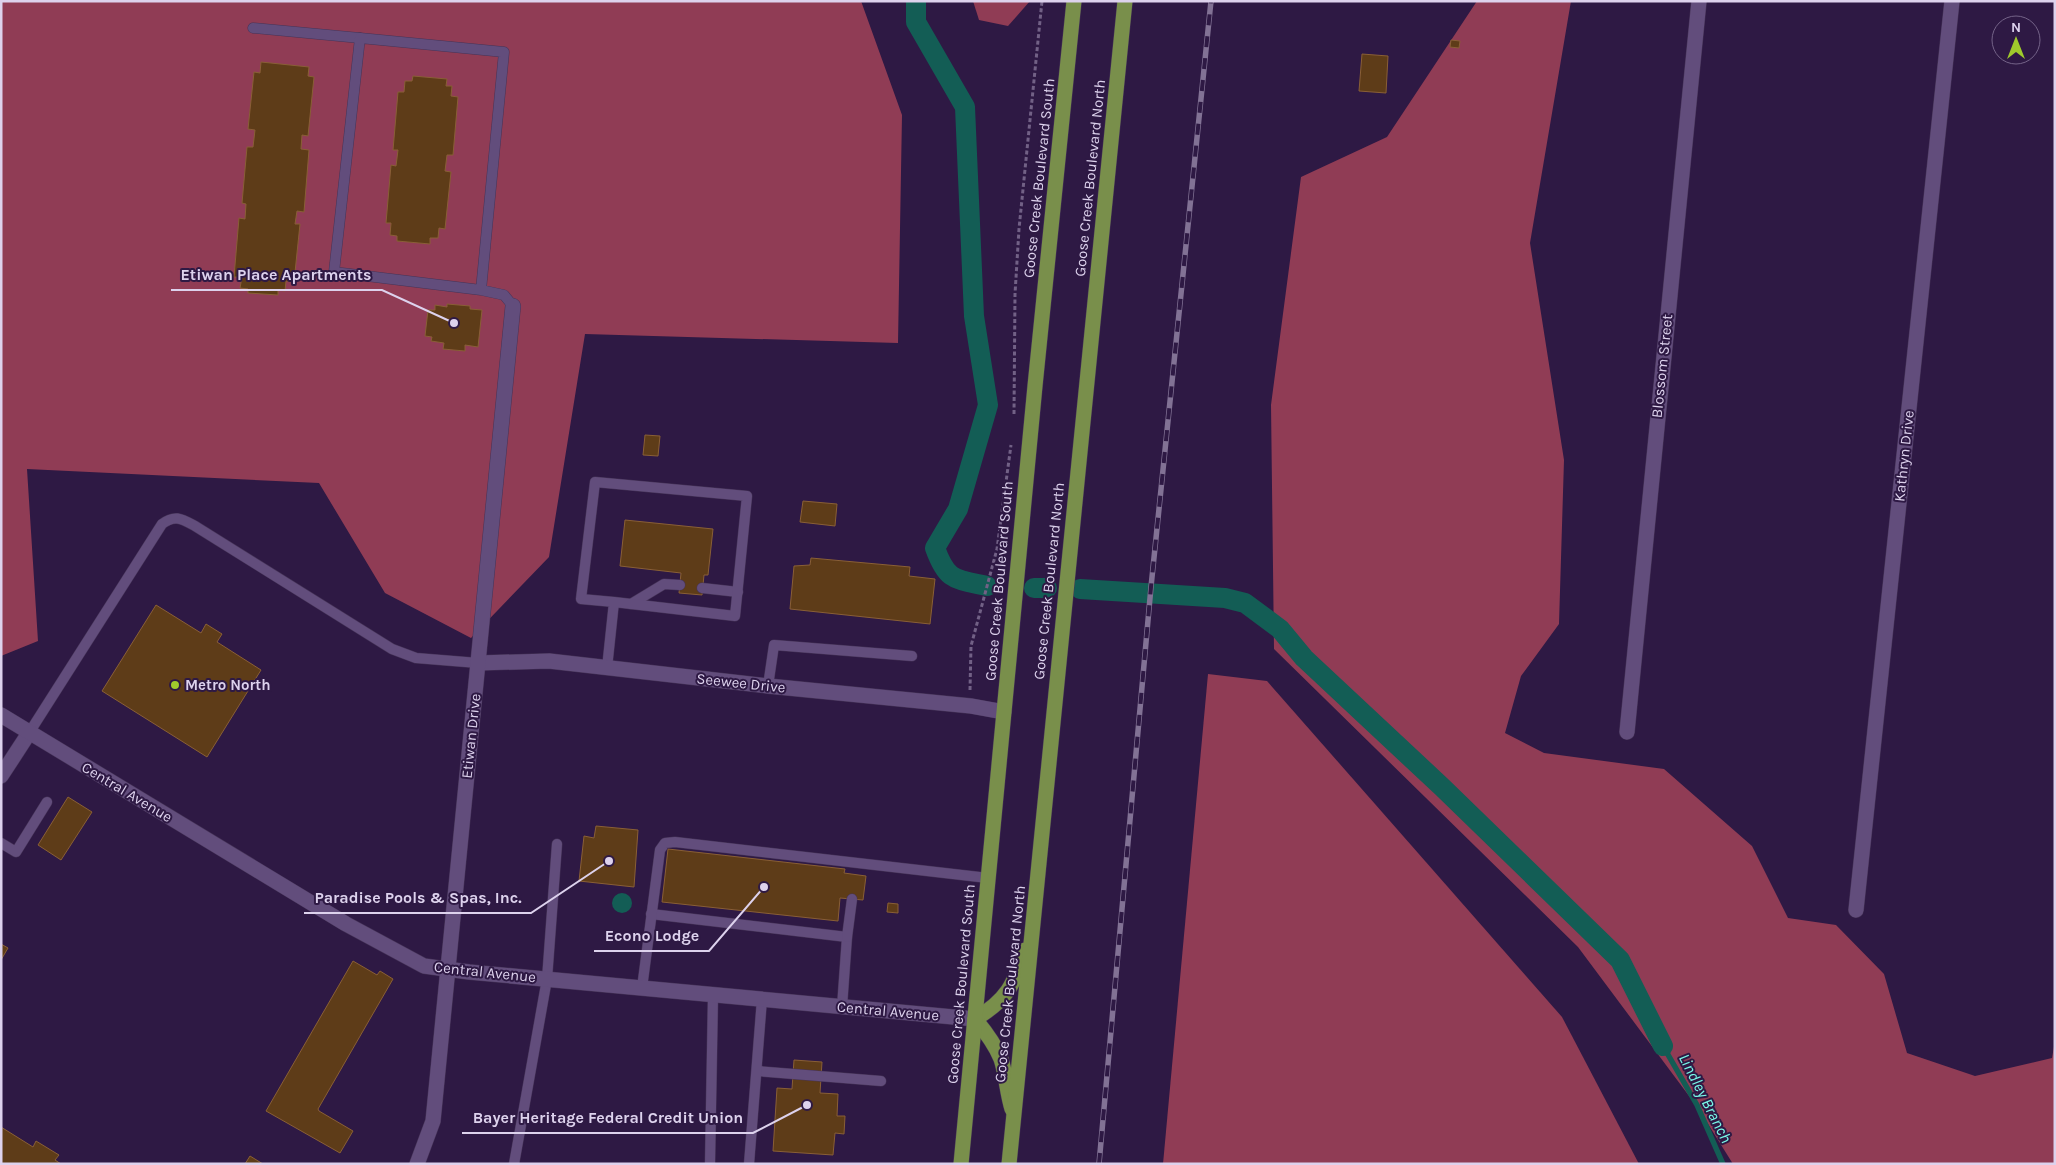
<svg xmlns="http://www.w3.org/2000/svg" width="2056" height="1165" viewBox="0 0 2056 1165" font-family="Karla,sans-serif">
	<style>
		.forest { fill: #903c55 }
		.water { fill: #135d55 }
		.lines { fill: none; stroke-linecap: round; stroke-linejoin: round }
		.stream { stroke: #135d55; stroke-width: 5.5 }
		.canal { stroke: #135d55; stroke-width: 20 }
		.building { fill: #5e3c18; stroke: #895f36 }
		.lane-casing { stroke: #463458; stroke-width: 11 }
		.street-casing { stroke: #463458; stroke-width: 16 }
		.secondary-casing { stroke: #463458; stroke-width: 16 }
		.highway-casing { stroke: #463458; stroke-width: 16 }
		.path { stroke: #726186; stroke-width: 3; stroke-dasharray: 4 2.5; stroke-linecap: butt }
		.lane { stroke: #624d7c; stroke-width: 10 }
		.street { stroke: #624d7c; stroke-width: 15 }
		.secondary { stroke: #624d7c; stroke-width: 15 }
		.highway { stroke: #798f4b; stroke-width: 15 }
		.rail-casing { stroke: #827295; stroke-width: 5.5 }
		.rail { stroke: #2e1944; stroke-width: 4; stroke-dasharray: 11; stroke-linecap: butt }
		.poi-dot { fill: #9fca2c; stroke: #2e1944; stroke-width: 2 }
		.labels { text-anchor: middle; stroke-width: 4; stroke-linejoin: round; paint-order: stroke }
		.street-label { font-size: 15px; fill: #ddd2ed; stroke: #2e1944 }
		.poi-label { font-size: 15px; font-weight: bold; fill: #ddd2ed; stroke: #2e1944; text-anchor: start }
		.water-label { font-size: 16px; font-style: italic; fill: #79fae9; stroke: #2e1944 }
		.leader { fill: none; stroke: #ddd2ed; stroke-width: 2 }
		.callout-dot { fill: #ddd2ed; stroke: #2e1944; stroke-width: 2 }
		.callout-label { font-size: 16px; text-anchor: middle; font-weight: bold; fill: #ddd2ed; stroke: #2e1944; stroke-width: 4; stroke-linejoin: round; paint-order: stroke }
	</style>
	<rect width="100%" height="100%" fill="#2e1944"/>
	<!-- forest -->
	<g class="forest">
		<path d="M 1,1 L 861,1 L 902,115 L 898,343 L 585,334 L 549,557 L 471,638 L 385,593 L 319,483 L 27,469 L 38,641 L 1,656 Z"/>
		<path d="M 973,1 L 1030,1 L 1008,26 L 979,20 Z"/>
		<path d="M 1477,1 L 1571,1 L 1530,243 L 1564,460 L 1559,624 L 1521,676 L 1505,733 L 1544,753 L 1664,769 L 1752,846 L 1788,918 L 1836,925 L 1884,974 L 1907,1053 L 1975,1076 L 2052,1058 L 2055,1041 L 2055,1164 L 1733,1164 L 1698,1108 L 1578,947 L 1274,649 L 1271,405 L 1301,177 L 1387,137 Z"/>
		<path d="M 1208,674 L 1267,681 L 1562,1017 L 1639,1164 L 1163,1164 Z"/>
	</g>
	<!-- water -->
	<circle class="water" cx="622" cy="903" r="10"/>
	<g class="lines">
		<!-- stream -->
		<g class="stream">
			<path d="M 916,22 L 922,1"/>
			<path d="M 1663,1046 L 1697,1105 L 1723,1164"/>
		</g>
		<!-- canal -->
		<g class="canal">
			<path d="M 916,1 L 916,22 L 965,107 L 974,316 L 988,405 L 958,509 L 935,548 C 947,581 954,579 987,586"/>
			<path d="M 1034,588 L 1047,588"/>
			<path d="M 1080,589 L 1225,598 L 1245,603 L 1280,629 L 1304,658 L 1442,787 L 1620,960 L 1663,1046"/>
		</g>
	</g>
	<!-- building -->
	<g class="building">
		<path d="M 1451,40 L 1460,41 L 1459,48 L 1450,47 Z"/>
		<path d="M 1362,54 L 1388,56 L 1386,93 L 1359,91 Z"/>
		<path d="M 261,62 L 309,67 L 308,76 L 314,77 L 308,136 L 302,135 L 301,149 L 309,150 L 304,212 L 297,211 L 295,224 L 300,224 L 294,282 L 286,281 L 285,291 L 278,290 L 278,295 L 248,293 L 248,289 L 240,288 L 242,277 L 234,277 L 239,218 L 245,219 L 246,204 L 242,203 L 247,147 L 253,147 L 255,130 L 248,129 L 254,72 L 260,73 Z"/>
		<path d="M 413,76 L 447,79 L 446,86 L 452,86 L 451,96 L 458,97 L 453,155 L 447,155 L 445,171 L 451,172 L 445,229 L 439,228 L 438,238 L 430,238 L 430,244 L 397,241 L 397,236 L 390,235 L 391,223 L 386,223 L 391,165 L 396,166 L 398,150 L 393,150 L 398,92 L 404,92 L 405,81 L 412,81 Z"/>
		<path d="M 447,304 L 470,306 L 470,309 L 482,310 L 478,347 L 465,345 L 465,351 L 443,349 L 444,343 L 431,341 L 432,337 L 425,336 L 428,310 L 435,310 L 435,305 L 447,307 Z"/>
		<path d="M 645,435 L 660,436 L 658,456 L 643,455 Z"/>
		<path d="M 803,501 L 837,504 L 835,526 L 800,522 Z"/>
		<path d="M 625,520 L 713,529 L 708,575 L 704,575 L 702,595 L 679,593 L 681,573 L 620,566 Z"/>
		<path d="M 811,558 L 910,567 L 909,576 L 935,579 L 930,624 L 790,609 L 794,566 L 810,565 Z"/>
		<path d="M 156,605 L 201,633 L 206,624 L 222,634 L 217,642 L 261,670 L 207,757 L 102,691 Z"/>
		<path d="M 68,797 L 92,812 L 61,860 L 38,845 Z"/>
		<path d="M 596,826 L 638,830 L 634,887 L 579,881 L 584,836 L 594,838 Z"/>
		<path d="M 668,849 L 845,869 L 844,873 L 866,876 L 863,900 L 840,898 L 838,921 L 662,902 Z"/>
		<path d="M 888,903 L 898,904 L 898,913 L 887,912 Z"/>
		<path d="M 1,944 L 8,948 L 1,960 Z"/>
		<path d="M 353,961 L 377,975 L 380,971 L 393,979 L 318,1109 L 319,1111 L 353,1131 L 340,1153 L 266,1111 Z"/>
		<path d="M 794,1060 L 822,1062 L 820,1093 L 838,1094 L 837,1116 L 845,1116 L 844,1134 L 835,1133 L 833,1155 L 773,1151 L 777,1088 L 792,1089 Z"/>
		<path d="M 1,1127 L 33,1147 L 36,1141 L 59,1155 L 55,1160 L 61,1164 L 1,1164 Z"/>
		<path d="M 250,1156 L 263,1164 L 245,1164 Z"/>
	</g>
	<g class="lines">
		<defs>
			<g id="lane">
				<path d="M 253,28 L 360,38"/>
				<path d="M 481,290 L 504,52 L 360,38 L 334,272 L 481,290 L 504,295 L 513,306"/>
				<path d="M 702,588 L 738,592"/>
				<path d="M 631,604 L 664,584 L 680,585"/>
				<path d="M 607,668 L 614,602 L 735,616 L 747,496 L 595,482 L 581,599 L 614,602"/>
				<path d="M 768,686 L 774,645 L 912,656"/>
				<path d="M 29,733 L 162,524 C 175,514 182,519 195,526 L 392,649 L 416,658 L 478,663"/>
				<path d="M 1,843 L 16,852 L 47,802"/>
				<path d="M 651,914 L 847,937 L 842,1007"/>
				<path d="M 847,937 L 852,899"/>
				<path d="M 642,988 L 660,850 L 665,843 L 675,842 L 988,878"/>
				<path d="M 757,1071 L 881,1081"/>
				<path d="M 514,1164 L 547,979 L 557,844"/>
				<path d="M 710,1164 L 713,995"/>
				<path d="M 749,1164 L 762,999"/>
			</g>
			<g id="street">
				<path d="M 478,663 L 549,661 L 768,686 L 971,706 L 1004,712"/>
				<path d="M 1627,732 L 1699,1"/>
				<path d="M 1,776 L 29,733"/>
				<path d="M 1856,910 L 1952,1"/>
				<path d="M 417,1164 L 433,1121 L 513,306"/>
			</g>
			<path id="secondary" d="M 1,715 L 346,924 L 424,966 L 469,972 L 975,1019"/>
			<g id="highway">
				<path d="M 975,1019 C 1007,1000 1014,985 1025,950"/>
				<path d="M 975,1019 C 985,1031 995,1044 1001,1059 C 1006,1074 1007,1093 1012,1109"/>
				<path d="M 961,1164 L 1035,386 L 1074,1"/>
				<path d="M 1009,1164 L 1125,1"/>
			</g>
		</defs>
		<!-- lane casing -->
		<use href="#lane" class="lane-casing"/>
		<!-- street casing -->
		<use href="#street" class="street-casing"/>
		<!-- secondary casing -->
		<use href="#secondary" class="secondary-casing"/>
		<!-- highway casing -->
		<use href="#highway" class="highway-casing"/>
		<!-- path -->
		<g class="path">
			<path d="M 1014,414 L 1015,294 L 1019,229 L 1042,1"/>
			<path d="M 970,690 L 971,646 L 997,549 L 1011,445"/>
		</g>
		<!-- lane -->
		<use href="#lane" class="lane"/>
		<!-- street -->
		<use href="#street" class="street"/>
		<!-- secondary -->
		<use href="#secondary" class="secondary"/>
		<!-- highway -->
		<use href="#highway" class="highway"/>
		<defs>
			<path id="rail" d="M 1099,1164 L 1151,587 L 1211,1"/>
		</defs>
		<!-- rail casing -->
		<use href="#rail" class="rail-casing"/>
		<!-- rail -->
		<use href="#rail" class="rail"/>
	</g>
	<!-- markers -->
	<circle class="poi-dot" cx="175" cy="685" r="5"/>
	<g class="labels">
		<!-- street labels -->
		<g class="street-label">
			<text transform="translate(1039 178) rotate(-84)" y="5">Goose Creek Boulevard South</text>
			<text transform="translate(1090 178) rotate(-84)" y="5">Goose Creek Boulevard North</text>
			<text transform="translate(1662 366) rotate(-84)" y="5">Blossom Street</text>
			<text transform="translate(1904 456) rotate(-84)" y="5">Kathryn Drive</text>
			<text transform="translate(999 581) rotate(-85)" y="5">Goose Creek Boulevard South</text>
			<text transform="translate(1049 581) rotate(-84)" y="5">Goose Creek Boulevard North</text>
			<text transform="translate(741 683) rotate(6)" y="5">Seewee Drive</text>
			<text transform="translate(471 736) rotate(-84)" y="5">Etiwan Drive</text>
			<text transform="translate(127 792) rotate(31)" y="5">Central Avenue</text>
			<text transform="translate(485 972) rotate(6)" y="5">Central Avenue</text>
			<text transform="translate(961 984) rotate(-85)" y="5">Goose Creek Boulevard South</text>
			<text transform="translate(1010 984) rotate(-84)" y="5">Goose Creek Boulevard North</text>
			<text transform="translate(888 1011) rotate(5)" y="5">Central Avenue</text>
		</g>
		<!-- poi labels -->
		<g class="poi-label">
			<text x="185" y="690">Metro North</text>
		</g>
		<!-- water labels -->
		<g class="water-label">
			<text transform="translate(1706 1098) rotate(63)" y="6">Lindley Branch</text>
		</g>
	</g>
	<!-- callouts -->
	<path class="leader" d="M454 323L382 290H171M609 861L531 913H304M764 887L709 951H594M807 1105L753 1133H462"/>
	<g class="callout-dot">
		<circle cx="454" cy="323" r="5"/>
		<circle cx="609" cy="861" r="5"/>
		<circle cx="764" cy="887" r="5"/>
		<circle cx="807" cy="1105" r="5"/>
	</g>
	<g class="callout-label">
		<text x="276" y="280">Etiwan Place Apartments</text>
		<text x="418" y="903">Paradise Pools &amp; Spas, Inc.</text>
		<text x="652" y="941">Econo Lodge</text>
		<text x="608" y="1123">Bayer Heritage Federal Credit Union</text>
	</g>
	<!-- border -->
	<rect width="2056" height="1165" fill="none" stroke="#ddd2ed" stroke-width="5"/>
	<!-- north arrow -->
	<g transform="translate(2016 40)"><circle r="24" fill="#2e1944" stroke="#746388"/>
	<path d="M0-4L9 19L0 12L-9 19Z" fill="#9fca2c"/>
	<text y="-8" font-size="14" font-weight="bold" text-anchor="middle" fill="#ddd2ed">N</text>
	</g>
</svg>
